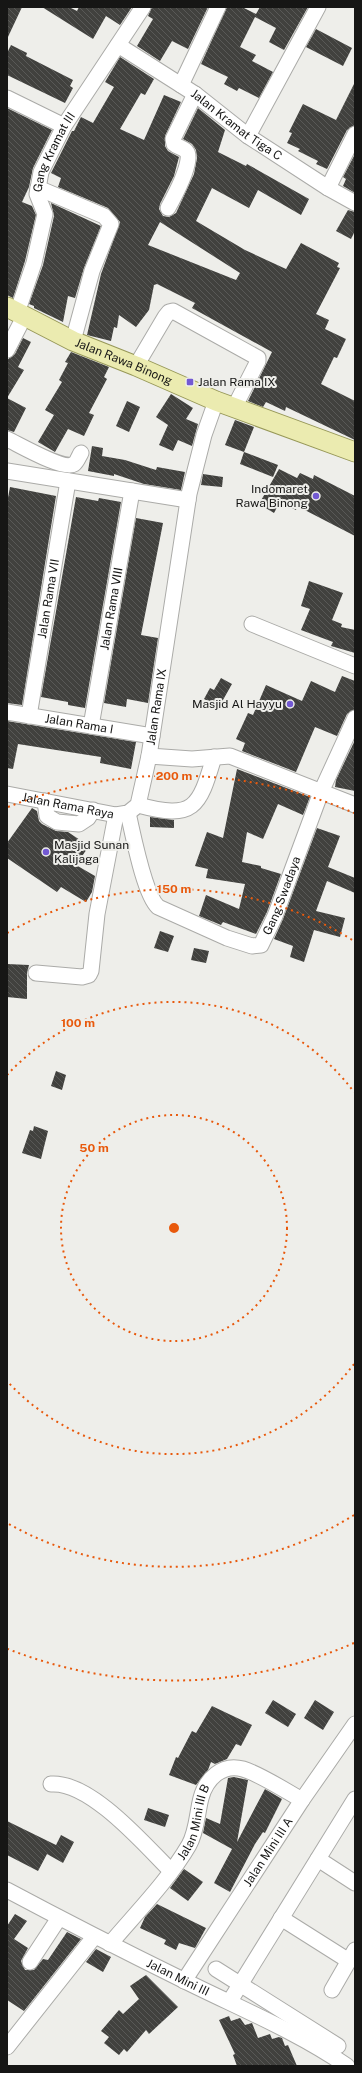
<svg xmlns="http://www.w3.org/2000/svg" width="362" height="2073" viewBox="0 0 362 2073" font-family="'Public Sans',sans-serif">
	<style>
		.building { fill: url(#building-back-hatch); fill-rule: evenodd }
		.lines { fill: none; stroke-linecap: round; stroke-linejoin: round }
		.minor-casing { stroke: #ababa8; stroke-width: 17 }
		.major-casing { stroke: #979858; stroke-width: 21 }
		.minor { stroke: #fff; stroke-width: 15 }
		.major { stroke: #ebebb0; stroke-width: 19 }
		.ring { fill: none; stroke: #e8590c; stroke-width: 2; stroke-dasharray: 2 4 }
		.poi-dot { fill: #7359d3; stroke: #eeeeea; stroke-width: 1.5 }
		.labels { text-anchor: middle; stroke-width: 4; stroke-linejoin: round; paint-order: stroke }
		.street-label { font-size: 12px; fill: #161615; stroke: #eeeeea }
		.poi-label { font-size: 12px; fill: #161615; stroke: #eeeeea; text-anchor: start }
		.centre { fill: #e8590c; stroke: #eeeeea; stroke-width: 2 }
		.ring-label { font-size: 12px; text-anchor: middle; font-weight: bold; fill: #e8590c; stroke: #eeeeea; stroke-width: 4; stroke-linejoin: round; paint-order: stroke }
	</style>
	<defs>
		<pattern id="building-back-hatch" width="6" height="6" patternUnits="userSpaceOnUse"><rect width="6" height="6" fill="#41413e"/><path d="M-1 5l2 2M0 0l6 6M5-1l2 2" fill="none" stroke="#595957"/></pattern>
	</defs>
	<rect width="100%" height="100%" fill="#eeeeea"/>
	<!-- building -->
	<g class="building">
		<path d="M 7,7 L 22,7 L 7,39 Z"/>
		<path d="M 42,7 L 69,7 L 77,11 L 79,7 L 132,7 L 120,25 L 106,16 L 93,39 Z"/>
		<path d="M 152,7 L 208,7 L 188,49 L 172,41 L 160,61 L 137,46 L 153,19 L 148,16 Z"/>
		<path d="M 227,7 L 242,7 L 256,14 L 260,7 L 308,7 L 284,50 L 269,42 L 276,28 L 255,17 L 240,47 L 256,55 L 252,61 L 273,72 L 259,98 L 239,88 L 237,91 L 224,84 L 228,77 L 201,64 Z"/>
		<path d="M 316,29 L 352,48 L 343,66 L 306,47 Z"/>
		<path d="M 11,45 L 27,53 L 26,56 L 73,80 L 70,86 L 73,88 L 65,103 L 7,75 L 7,53 Z"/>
		<path d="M 120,57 L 154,79 L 145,95 L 141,93 L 120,129 L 144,140 L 164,95 L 181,102 L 165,136 L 165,146 L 168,151 L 179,157 L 174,176 L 160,204 L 159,209 L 163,216 L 169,217 L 176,213 L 194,174 L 197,158 L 196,150 L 192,144 L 183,139 L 198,108 L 225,130 L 218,152 L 246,166 L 247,164 L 309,199 L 301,215 L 258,190 L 249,208 L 212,188 L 196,221 L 245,250 L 286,269 L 301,243 L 339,263 L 337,267 L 340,268 L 316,314 L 329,320 L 325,329 L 346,339 L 337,358 L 334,357 L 321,384 L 355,401 L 355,440 L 286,407 L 285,411 L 266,402 L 263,407 L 248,401 L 272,352 L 192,308 L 195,303 L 157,284 L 154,285 L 149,310 L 136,327 L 119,315 L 117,328 L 114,327 L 111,341 L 87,335 L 101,274 L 120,222 L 108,208 L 58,187 L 61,178 L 51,173 L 72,131 L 74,131 L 81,117 L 93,123 L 114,87 L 105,82 ZM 160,222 L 240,273 L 236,280 L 148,245 Z"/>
		<path d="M 355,82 L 355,125 L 347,130 L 327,169 L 316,164 L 318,161 L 298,151 L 300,149 L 287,143 L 292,133 L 289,132 L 303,104 L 336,120 Z"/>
		<path d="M 7,108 L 52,130 L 33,168 L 29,187 L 22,202 L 32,206 L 36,215 L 25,261 L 13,298 L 7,295 Z"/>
		<path d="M 355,154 L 355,193 L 343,186 L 346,179 L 343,177 Z"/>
		<path d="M 51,203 L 101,226 L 84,268 L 75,298 L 68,296 L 63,322 L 34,308 L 34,306 L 29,304 L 43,265 L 54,216 Z"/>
		<path d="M 348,210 L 355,212 L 355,231 L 351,239 L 336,231 Z"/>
		<path d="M 23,338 L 31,342 L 18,367 L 24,370 L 7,398 L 26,408 L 14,432 L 7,430 L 7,360 L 15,354 Z"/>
		<path d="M 71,352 L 109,367 L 104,377 L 107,379 L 89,413 L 94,415 L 84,436 L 68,429 L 55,452 L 38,442 L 54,415 L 45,410 L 62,382 L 59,380 L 68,363 L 65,362 Z"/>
		<path d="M 171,394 L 193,408 L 186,419 L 198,424 L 192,446 L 178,440 L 173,451 L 159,445 L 168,425 L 156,417 Z"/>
		<path d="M 127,401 L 140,407 L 129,432 L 116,426 Z"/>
		<path d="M 235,420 L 254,427 L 244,452 L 225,445 Z"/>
		<path d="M 92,446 L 103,448 L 102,456 L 125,460 L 156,470 L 157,467 L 185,472 L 181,490 L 144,484 L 114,474 L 114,476 L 88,471 Z"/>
		<path d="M 244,452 L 278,465 L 273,477 L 240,464 Z"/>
		<path d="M 279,469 L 297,478 L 300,473 L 313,479 L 314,475 L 355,496 L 355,536 L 297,506 L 296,510 L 280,502 L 274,513 L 259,504 Z"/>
		<path d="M 203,474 L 223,477 L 222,487 L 201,485 Z"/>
		<path d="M 10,487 L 56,496 L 22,705 L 7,703 L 7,503 Z"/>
		<path d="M 76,497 L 98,501 L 99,498 L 121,502 L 85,708 L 68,705 L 68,702 L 41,697 Z"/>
		<path d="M 136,518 L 163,523 L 141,635 L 158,638 L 148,703 L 127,699 L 126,707 L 104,703 Z"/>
		<path d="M 309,581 L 343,593 L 332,620 L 342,624 L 341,627 L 355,630 L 355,653 L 331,646 L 333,642 L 301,630 L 310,609 L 301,606 Z"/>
		<path d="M 342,676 L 355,681 L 355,709 L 347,714 L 337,736 L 315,727 L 296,772 L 242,751 L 245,743 L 236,739 L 248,713 L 253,715 L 266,685 L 302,701 L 311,681 L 335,692 Z"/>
		<path d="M 221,678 L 232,684 L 219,707 L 204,699 L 210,688 L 214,690 Z"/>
		<path d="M 7,721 L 136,742 L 131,769 L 100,763 L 101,757 L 18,744 L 13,769 L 7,768 Z"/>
		<path d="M 355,740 L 355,791 L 335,787 L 336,780 Z"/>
		<path d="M 237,769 L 310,797 L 303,815 L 278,804 L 263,839 L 247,832 L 242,862 L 261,866 L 261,868 L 281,874 L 267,912 L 256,934 L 223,922 L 221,925 L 199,916 L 206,895 L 239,909 L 245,884 L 206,878 L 208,869 L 195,866 L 207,832 L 223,838 Z"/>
		<path d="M 32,808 L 37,811 L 39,821 L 42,824 L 56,831 L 68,832 L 89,846 L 76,865 L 95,876 L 92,892 L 86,902 L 61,887 L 57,892 L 7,858 L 7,843 Z"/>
		<path d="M 150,817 L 174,820 L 174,828 L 150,827 Z"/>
		<path d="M 317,828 L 340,836 L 328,867 L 355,878 L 355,893 L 327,881 L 316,911 L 345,918 L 340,937 L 314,930 L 304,962 L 290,957 L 293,946 L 274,939 L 283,919 Z"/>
		<path d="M 160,931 L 174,936 L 168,952 L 154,948 Z"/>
		<path d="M 194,948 L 209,951 L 206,963 L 191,960 Z"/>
		<path d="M 7,964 L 29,965 L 27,973 L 27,999 L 7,997 Z"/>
		<path d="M 56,1071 L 66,1075 L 62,1090 L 51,1086 Z"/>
		<path d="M 34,1126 L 48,1131 L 41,1159 L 22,1153 L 30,1130 L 33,1131 Z"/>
		<path d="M 273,1700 L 296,1714 L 288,1727 L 265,1713 Z"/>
		<path d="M 315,1700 L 334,1712 L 323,1730 L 304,1718 Z"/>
		<path d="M 212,1706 L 252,1725 L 241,1746 L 236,1744 L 227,1759 L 215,1764 L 211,1762 L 208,1770 L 196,1785 L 169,1775 L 176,1757 L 178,1758 L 192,1731 L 196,1733 Z"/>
		<path d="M 234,1777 L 248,1780 L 237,1842 L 265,1789 L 282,1799 L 265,1833 L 263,1832 L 255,1844 L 230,1892 L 214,1883 L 232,1849 L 203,1833 L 206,1818 L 220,1824 L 228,1778 Z"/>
		<path d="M 148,1808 L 169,1815 L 165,1827 L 144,1820 Z"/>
		<path d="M 7,1821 L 56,1845 L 61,1835 L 74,1842 L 63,1863 L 47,1854 L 38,1871 L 7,1855 Z"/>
		<path d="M 184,1869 L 203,1882 L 188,1901 L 170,1888 Z"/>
		<path d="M 157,1904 L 206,1928 L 195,1948 L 179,1943 L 176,1950 L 164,1944 L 166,1940 L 140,1928 L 145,1917 Z"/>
		<path d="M 15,1914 L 27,1921 L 14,1939 L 28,1948 L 21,1961 L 25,1970 L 34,1970 L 43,1959 L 48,1960 L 67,1932 L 81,1939 L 24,2011 L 7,2000 L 7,1926 Z"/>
		<path d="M 96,1949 L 111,1957 L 103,1972 L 86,1962 Z"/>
		<path d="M 146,1975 L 178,2007 L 149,2034 L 146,2030 L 127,2052 L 124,2049 L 119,2055 L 104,2043 L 109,2037 L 101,2031 L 119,2010 L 123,2014 L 139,1999 L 130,1986 Z"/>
		<path d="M 229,2016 L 231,2021 L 240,2018 L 245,2025 L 252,2023 L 258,2038 L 270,2034 L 272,2039 L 279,2037 L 282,2038 L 285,2046 L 288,2045 L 297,2066 L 237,2066 L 233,2055 L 235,2054 L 219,2020 Z"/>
	</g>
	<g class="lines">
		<defs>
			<g id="minor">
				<path id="s1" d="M 118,45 L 195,94 L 248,136 L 328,188 L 355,203"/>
				<path d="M 181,85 L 218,7"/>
				<path d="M 7,98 L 64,126"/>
				<path d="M 248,136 L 318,7"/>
				<path d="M 38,188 L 104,216 L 111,224 L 92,271 L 73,341"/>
				<path d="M 328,188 L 355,134"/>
				<path d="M 168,208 C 174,197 193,162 187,152 C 185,148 177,147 174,144 L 173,139 L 195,94"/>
				<path id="s2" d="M 17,313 L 34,263 L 45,214 L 37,194 L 41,172 L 64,126 L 143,7"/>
				<path d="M 7,350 L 24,317"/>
				<path d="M 136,366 L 165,317 L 169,312 L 173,311 L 258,358 L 258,361 L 234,408"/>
				<path d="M 7,439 C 18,444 64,471 74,464 C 77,462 79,456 81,453"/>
				<path d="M 7,471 L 188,500"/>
				<path d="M 252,624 L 355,666"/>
				<path id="s3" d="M 7,712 L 152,736"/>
				<path id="s4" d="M 29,716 L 68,481"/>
				<path id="s5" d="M 91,726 L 132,491"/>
				<path d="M 149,756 L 192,759 L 230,756 L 355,805"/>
				<path id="s6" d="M 7,794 L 116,815 L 128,813 L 138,805 L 149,756 L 189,494 L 204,435 L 216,401"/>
				<path d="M 45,801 L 47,816 L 57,822 L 79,824 L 88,818 L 93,810"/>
				<path d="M 138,805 C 194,820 199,808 214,757"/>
				<path id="s7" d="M 128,813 C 133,834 144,894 158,907 L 227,938 L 252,946 L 261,945 L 275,916 L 321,792 L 355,718"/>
				<path d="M 36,973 L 82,977 L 89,975 L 91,971 L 97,914 L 116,815"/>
				<path d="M 51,1784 C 90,1781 144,1844 171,1871"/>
				<path d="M 318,1859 L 355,1883"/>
				<path id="s8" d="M 7,1890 C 65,1921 124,1951 183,1980 C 239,2008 296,2031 347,2066"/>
				<path d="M 281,1918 L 349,1961"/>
				<path id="s9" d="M 110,1944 C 137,1912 168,1881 189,1845 C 197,1831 197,1813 201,1798 C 206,1779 222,1763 243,1769 C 260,1774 286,1791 302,1800"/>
				<path d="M 30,1962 L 59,1918"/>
				<path d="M 216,1969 L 338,2046"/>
				<path id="s10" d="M 184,1981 L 302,1800 L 355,1724"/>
				<path d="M 332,1990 L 355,1950"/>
				<path d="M 230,2001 L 355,1799"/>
				<path d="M 7,2047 L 94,1937"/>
			</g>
			<g id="major">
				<path id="s11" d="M 7,307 L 73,341 L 136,366 L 216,401 L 355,452"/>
			</g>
		</defs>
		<!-- minor casing -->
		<use href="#minor" class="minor-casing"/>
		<!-- major casing -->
		<use href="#major" class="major-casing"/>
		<!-- minor -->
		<use href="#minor" class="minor"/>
		<!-- major -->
		<use href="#major" class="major"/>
	</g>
	<!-- distance rings -->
	<g class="ring">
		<circle cx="174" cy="1228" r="113"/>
		<path d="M354 1364A226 226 0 0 1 7 1381M7 1075A226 226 0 0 1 354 1092"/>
		<path d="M354 1515A339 339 0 0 1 7 1523M7 933A339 339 0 0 1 354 941"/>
		<path d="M354 1643A452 452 0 0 1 8 1649M8 807A452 452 0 0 1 354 813"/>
	</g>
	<!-- markers -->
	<g class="poi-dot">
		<rect x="186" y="378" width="8" height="8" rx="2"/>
		<circle cx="316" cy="496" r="4"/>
		<circle cx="290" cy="704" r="4"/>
		<circle cx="46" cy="852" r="4"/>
	</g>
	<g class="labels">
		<!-- street labels -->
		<g class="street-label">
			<text dy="4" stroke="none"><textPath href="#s1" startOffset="143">Jalan Kramat Tiga C</textPath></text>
			<text dy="4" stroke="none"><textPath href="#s2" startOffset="170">Gang Kramat III</textPath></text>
			<text dy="4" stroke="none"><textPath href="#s11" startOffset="129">Jalan Rawa Binong</textPath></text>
			<text dy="4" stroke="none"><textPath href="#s4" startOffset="119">Jalan Rama VII</textPath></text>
			<text dy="4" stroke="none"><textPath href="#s5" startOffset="119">Jalan Rama VIII</textPath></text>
			<text dy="4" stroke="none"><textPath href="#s6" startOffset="236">Jalan Rama IX</textPath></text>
			<text dy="4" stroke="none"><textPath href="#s3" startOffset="73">Jalan Rama I</textPath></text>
			<text dy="4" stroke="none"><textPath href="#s6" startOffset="62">Jalan Rama Raya</textPath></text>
			<text dy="4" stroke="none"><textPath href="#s7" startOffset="264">Gang Swadaya</textPath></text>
			<text dy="4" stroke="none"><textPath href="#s9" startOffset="150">Jalan Mini III B</textPath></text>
			<text dy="4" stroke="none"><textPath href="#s10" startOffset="154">Jalan Mini III A</textPath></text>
			<text dy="4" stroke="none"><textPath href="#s8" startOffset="192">Jalan Mini III</textPath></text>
		</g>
		<!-- poi labels -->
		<g class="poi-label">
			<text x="198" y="386">Jalan Rama IX</text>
			<text x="308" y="493" text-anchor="end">Indomaret<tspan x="308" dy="14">Rawa Binong</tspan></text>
			<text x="282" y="708" text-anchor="end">Masjid Al Hayyu</text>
			<text x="54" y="849">Masjid Sunan<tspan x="54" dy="14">Kalijaga</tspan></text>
		</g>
	</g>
	<circle cx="174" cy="1228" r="6" class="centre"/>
	<g class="ring-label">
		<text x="174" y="780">200 m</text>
		<text x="174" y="893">150 m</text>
		<text x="78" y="1027">100 m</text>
		<text x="94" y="1152">50 m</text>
	</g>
	<!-- border -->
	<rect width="362" height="2073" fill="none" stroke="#161615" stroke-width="16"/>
</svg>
